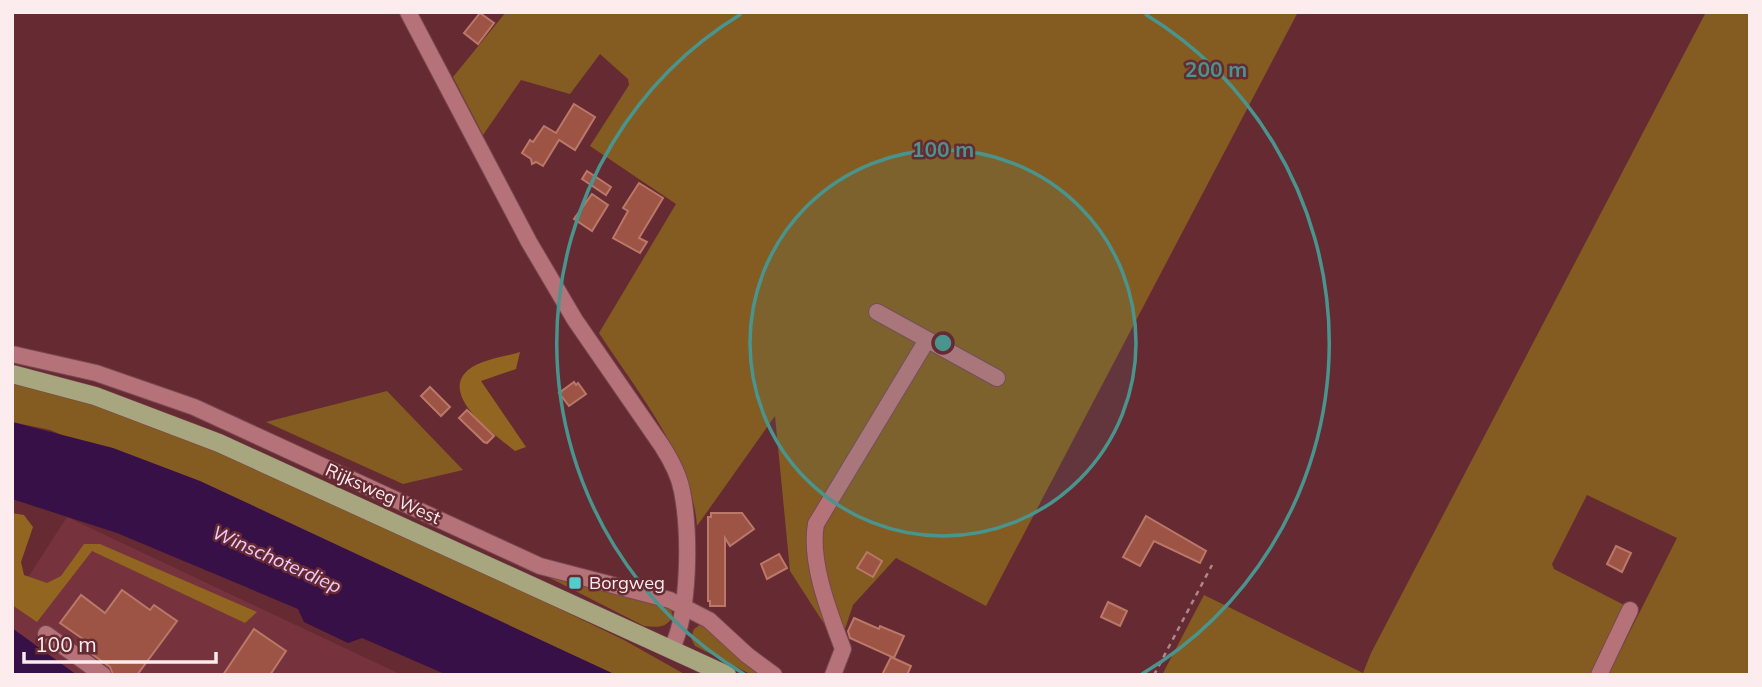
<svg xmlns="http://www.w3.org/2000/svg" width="1762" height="687" viewBox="0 0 1762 687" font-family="Mulish,sans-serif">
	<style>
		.built { fill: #76333d }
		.green { fill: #845c21 }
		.forest { fill: #926520 }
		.water { fill: #361047 }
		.building { fill: #9d5444; stroke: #ba7869; stroke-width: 2 }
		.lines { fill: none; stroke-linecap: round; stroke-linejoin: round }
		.minor-casing { stroke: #774851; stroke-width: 18 }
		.major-casing { stroke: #774851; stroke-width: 19 }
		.path { stroke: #ad868b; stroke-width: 2.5; stroke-dasharray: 5 5; stroke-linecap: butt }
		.minor { stroke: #b67279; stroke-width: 16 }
		.major { stroke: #a8a67f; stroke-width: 18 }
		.ring { fill: none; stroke: #4a948e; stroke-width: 3.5 }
		.poi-dot { fill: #53cdcb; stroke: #662a32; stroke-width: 2.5 }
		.labels { text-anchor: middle; stroke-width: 5; stroke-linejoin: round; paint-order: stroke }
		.street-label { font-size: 18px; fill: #fceced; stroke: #662a32 }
		.poi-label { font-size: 18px; fill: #fceced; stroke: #662a32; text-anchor: start }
		.water-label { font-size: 19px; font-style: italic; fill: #eccbff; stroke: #662a32 }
		.centre { fill: #4a948e; stroke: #662a32; stroke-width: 3.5 }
		.ring-label { font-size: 21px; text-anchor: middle; font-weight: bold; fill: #4a948e; stroke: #662a32; stroke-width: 5; stroke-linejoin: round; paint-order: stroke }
	</style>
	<rect width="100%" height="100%" fill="#662a32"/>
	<!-- built -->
	<path class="built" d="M 67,517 L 402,675 L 12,675 L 12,602 Z"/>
	<!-- green -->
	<g class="green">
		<path d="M 506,12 L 1298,12 L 986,606 L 896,558 L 853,605 L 839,647 L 790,571 L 775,416 L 697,526 C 692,457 636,390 599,333 L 676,204 L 590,146 L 629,85 L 628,79 L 600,54 L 570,94 L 521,80 L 483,135 L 453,77 Z"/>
		<path d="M 1706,12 L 1750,12 L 1750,675 L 1608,675 L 1677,538 L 1587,495 L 1552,564 L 1554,569 L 1626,606 L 1593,675 L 1162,675 L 1204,595 L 1363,673 L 1371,653 Z"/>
		<path d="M 12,382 L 69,396 L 167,429 L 533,596 L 624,640 L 686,675 L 616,675 L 510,626 L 50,430 L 12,422 Z"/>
		<path d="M 387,391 L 463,470 L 403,484 L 266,422 Z"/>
		<path d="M 548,577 L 670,607 L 673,616 C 666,629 657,627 644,626 Z"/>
		<path d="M 701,624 L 708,629 L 766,675 L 752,675 L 695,646 L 691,638 L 694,629 Z"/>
	</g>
	<!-- forest -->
	<g class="forest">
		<path d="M 520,352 L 516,369 L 481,381 L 526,447 L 515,451 C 497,436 438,396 468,370 C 481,359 504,357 520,352 Z"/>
		<path d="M 12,513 L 24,515 L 33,527 L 21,562 L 24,575 L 47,583 L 61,576 L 84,544 L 100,544 L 257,612 L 245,623 L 92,551 L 37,622 L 12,605 Z"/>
	</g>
	<!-- water -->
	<g class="water">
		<path d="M 12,422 L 113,448 L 200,481 L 616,675 L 447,675 L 362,638 L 348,643 L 304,622 L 298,609 L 117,533 L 12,499 Z"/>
		<path d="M 12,628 L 77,675 L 12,675 Z"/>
	</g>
	<!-- building -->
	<g class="building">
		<path d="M 480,13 L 494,23 L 478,44 L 464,33 Z"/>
		<path d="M 574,104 L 595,117 L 575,150 L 559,140 L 543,166 L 536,162 L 532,164 L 531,159 L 522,153 L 530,140 L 533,142 L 544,126 L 556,133 Z"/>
		<path d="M 587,171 L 611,187 L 606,195 L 582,179 Z"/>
		<path d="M 639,183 L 663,198 L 639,238 L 647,242 L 640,253 L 613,238 L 628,211 L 623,208 Z"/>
		<path d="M 592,194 L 608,205 L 592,231 L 574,219 Z"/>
		<path d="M 574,382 L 576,385 L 578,383 L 586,394 L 569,406 L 559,393 Z"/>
		<path d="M 430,387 L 450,407 L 441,416 L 421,396 Z"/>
		<path d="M 467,410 L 494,436 L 487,443 L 484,442 L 459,418 Z"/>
		<path d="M 711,513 L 742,513 L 754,529 L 730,546 L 725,538 L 725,606 L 710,606 L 710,601 L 708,601 L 708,517 L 711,517 Z"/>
		<path d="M 1146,516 L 1206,551 L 1200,563 L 1154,541 L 1140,566 L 1123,557 Z"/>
		<path d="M 1616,546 L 1631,553 L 1622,572 L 1607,564 Z"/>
		<path d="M 867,552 L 882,561 L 873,577 L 857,568 Z"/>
		<path d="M 779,554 L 787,568 L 767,579 L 761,564 Z"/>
		<path d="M 122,590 L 150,610 L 154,605 L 177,621 L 137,675 L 113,675 L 110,667 L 89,652 L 93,646 L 60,623 L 81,595 L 105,613 Z"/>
		<path d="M 1108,602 L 1127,611 L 1120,626 L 1101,617 Z"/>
		<path d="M 854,618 L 879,629 L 880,626 L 904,636 L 894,658 L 850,638 L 848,631 Z"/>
		<path d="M 254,629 L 286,651 L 270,675 L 223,675 Z"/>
		<path d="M 891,657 L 911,666 L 907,675 L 882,675 Z"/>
	</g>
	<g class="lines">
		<defs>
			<g id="minor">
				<path d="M 408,12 L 529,242 L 575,320 L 662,446 C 671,460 679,475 682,491 C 690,532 690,611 672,648"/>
				<path d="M 877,312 L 997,378"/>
				<path d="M 12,354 L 96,373 L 194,407 L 540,566 L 670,600 L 709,620 L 747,655 L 774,675"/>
				<path d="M 46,634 L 103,675"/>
				<path d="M 833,675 L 843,649 C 830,614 809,562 816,524 L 927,340"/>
				<path d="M 1599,675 L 1630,610"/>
			</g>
			<path id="major" d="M 12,374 L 95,396 L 219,443 L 727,675"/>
		</defs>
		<!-- minor casing -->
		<use href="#minor" class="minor-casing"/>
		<!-- major casing -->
		<use href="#major" class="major-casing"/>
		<!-- path -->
		<path class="path" d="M 1154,675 L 1212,565"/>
		<!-- minor -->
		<use href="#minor" class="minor"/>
		<!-- major -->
		<use href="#major" class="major"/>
	</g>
	<!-- distance rings -->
	<circle cx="943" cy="343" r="193" fill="#4a948e" fill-opacity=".12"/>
	<g class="ring">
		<circle cx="943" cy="343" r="193"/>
		<path d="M744 674A386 386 0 0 1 741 14M1145 14A386 386 0 0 1 1142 674"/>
	</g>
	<!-- markers -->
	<rect class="poi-dot" x="568" y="576" width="14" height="14" rx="3.5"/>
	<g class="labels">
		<!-- street labels -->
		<g class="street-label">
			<text transform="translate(383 494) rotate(24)" y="6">Rijksweg West</text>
		</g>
		<!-- poi labels -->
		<g class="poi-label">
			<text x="589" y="589">Borgweg</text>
		</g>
		<!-- water labels -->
		<g class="water-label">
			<text transform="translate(277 559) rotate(24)" y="7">Winschoterdiep</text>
		</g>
	</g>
	<circle cx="943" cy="343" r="10" class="centre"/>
	<g class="ring-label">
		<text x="1216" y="77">200 m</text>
		<text x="943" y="157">100 m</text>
	</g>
	<!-- border -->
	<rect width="1762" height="687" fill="none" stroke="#fceced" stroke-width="28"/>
	<!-- scale -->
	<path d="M24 652v10h192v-10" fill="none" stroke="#fceced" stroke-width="3.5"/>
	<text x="35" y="652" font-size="21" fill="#fceced" stroke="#662a32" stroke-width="5" paint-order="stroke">100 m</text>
</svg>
